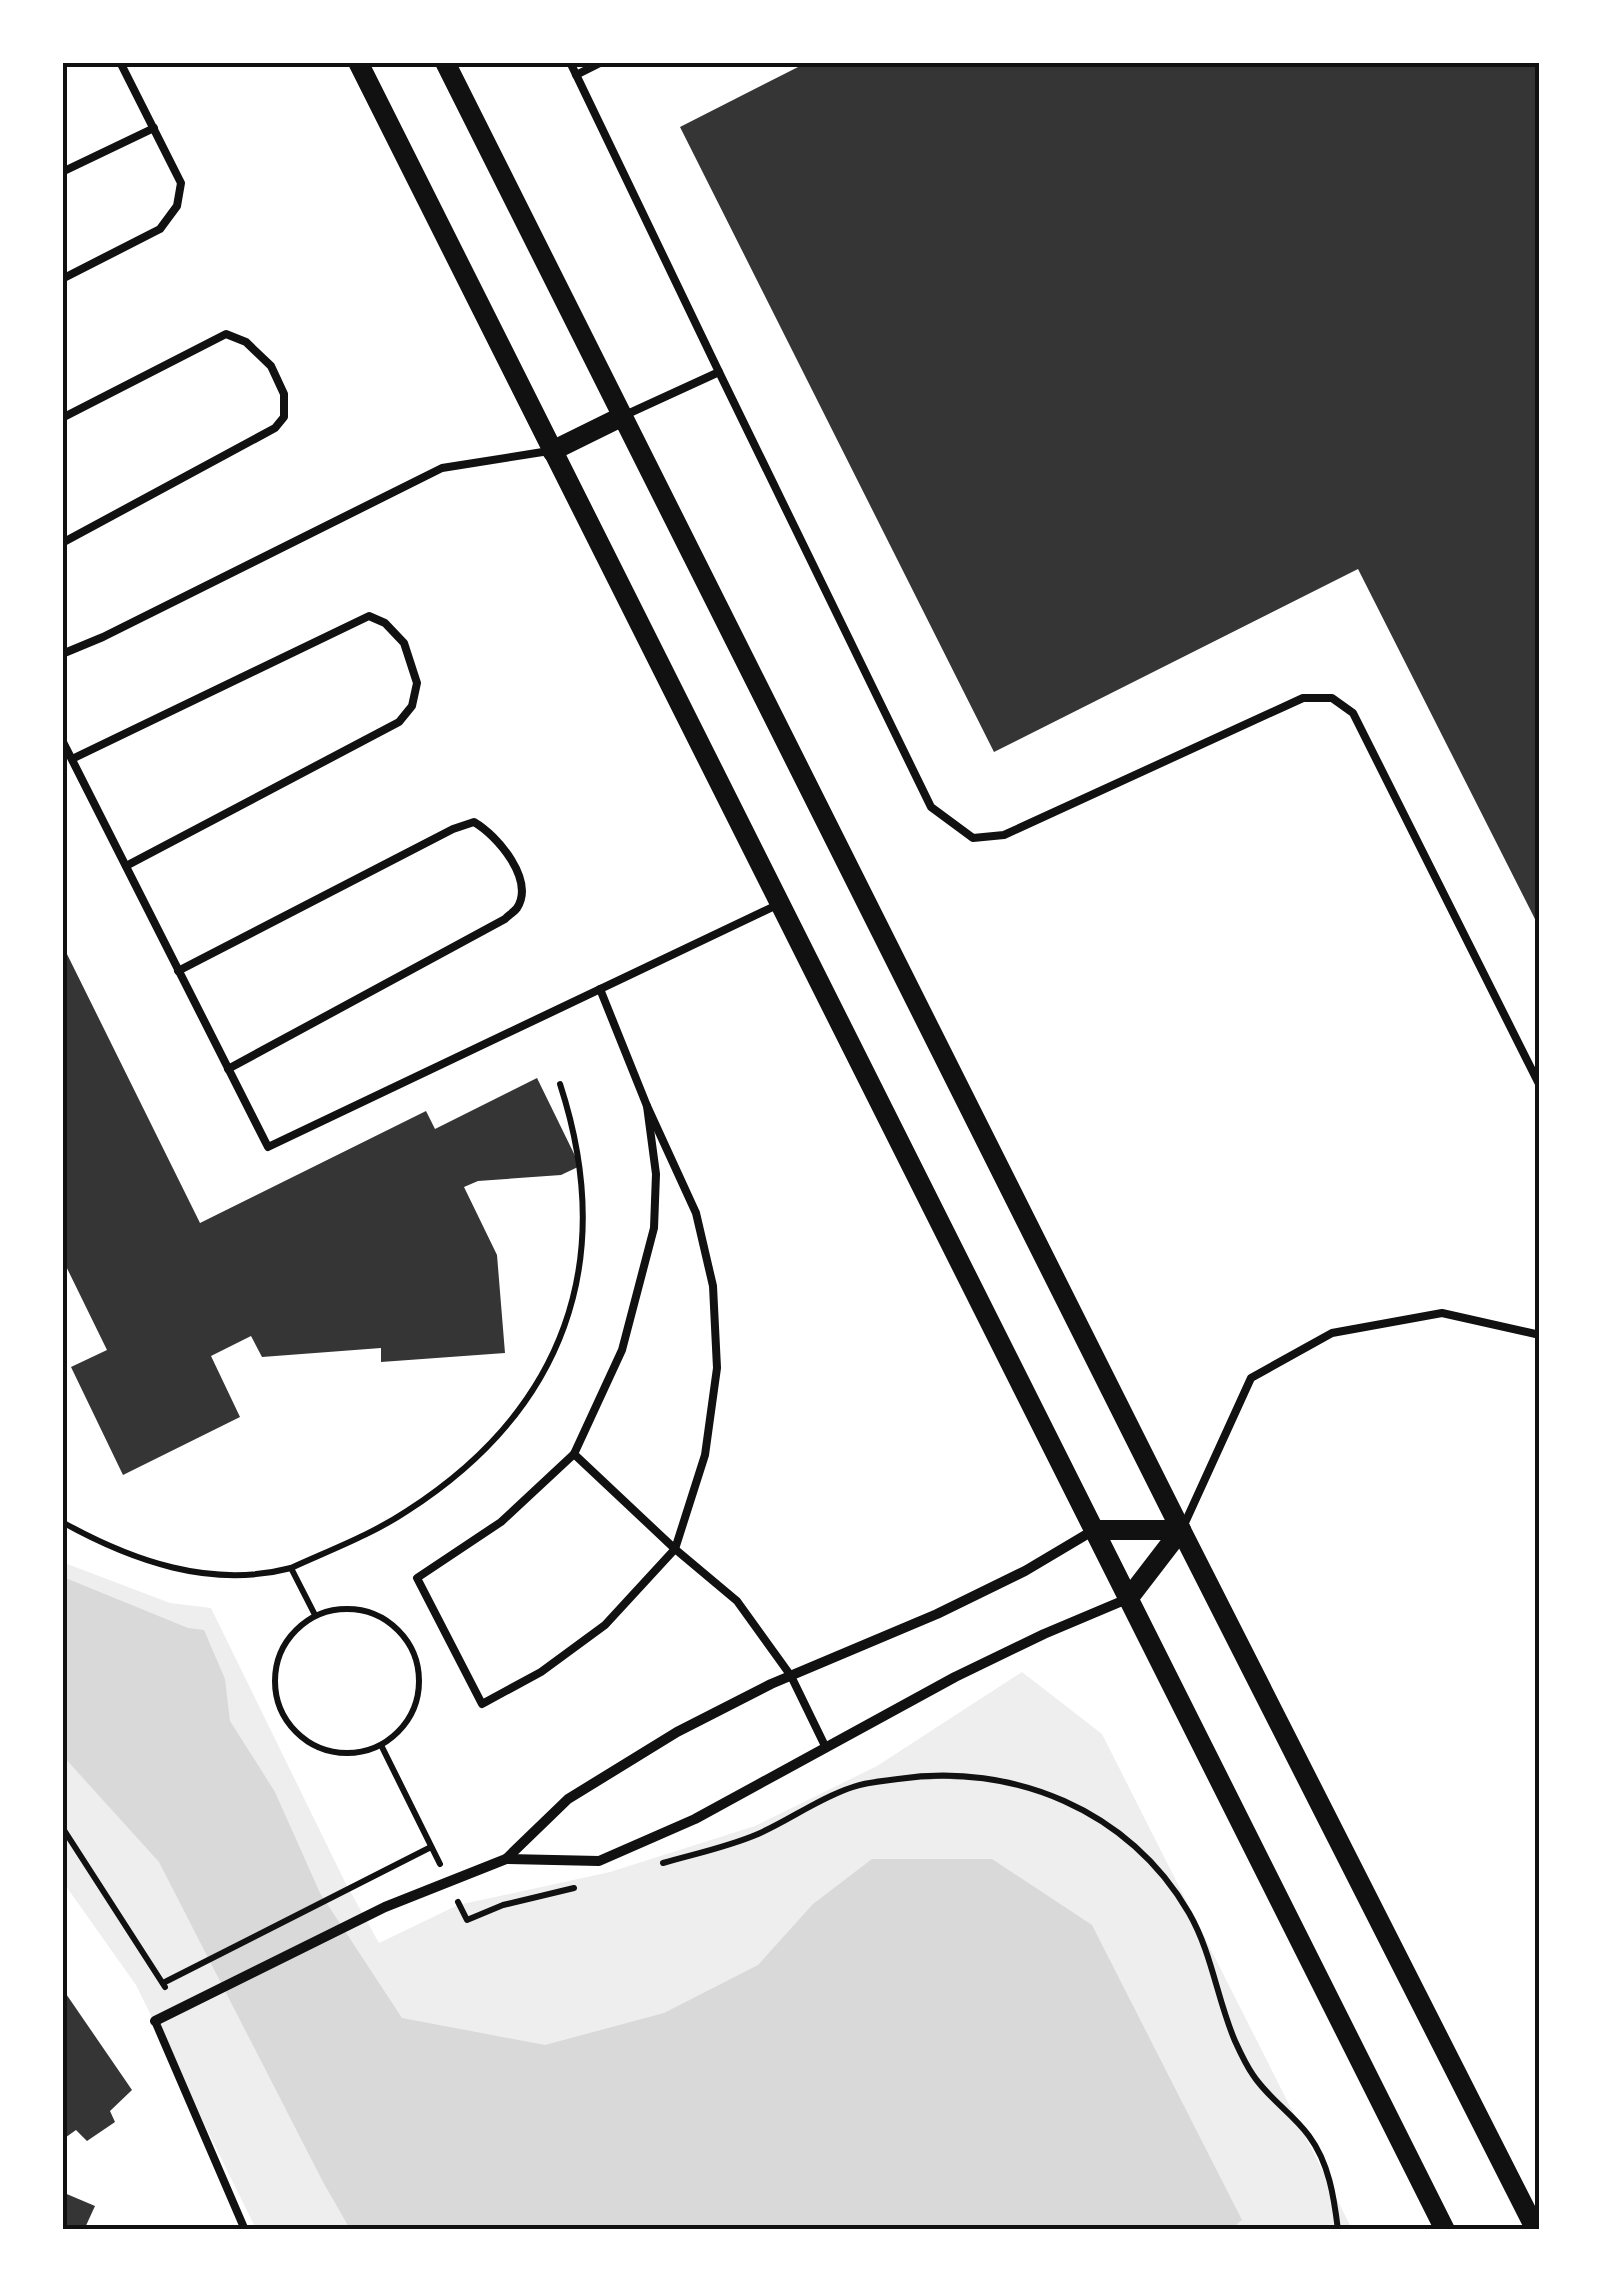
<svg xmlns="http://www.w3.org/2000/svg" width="1602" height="2292" viewBox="0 0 1602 2292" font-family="Poppins,sans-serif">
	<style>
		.green { fill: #eee }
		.water { fill: #d9d9d9 }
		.building { fill: #353535 }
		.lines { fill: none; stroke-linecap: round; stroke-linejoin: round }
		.path { stroke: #111; stroke-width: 6 }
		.service { stroke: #111; stroke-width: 8 }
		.minor { stroke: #111; stroke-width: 10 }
		.secondary { stroke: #111; stroke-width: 20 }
		.neatline { fill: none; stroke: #111; stroke-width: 4 }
	</style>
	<rect width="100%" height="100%" fill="#fff"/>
	<!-- green -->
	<path class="green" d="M 62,1562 L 170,1603 L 211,1608 L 345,1882 L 379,1943 L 458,1905 L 610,1872 L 755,1826 L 877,1766 L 1022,1672 L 1102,1734 L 1352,2229 L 256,2229 L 136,1985 L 63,1882 Z"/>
	<!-- water -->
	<path class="water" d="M 63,1577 L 188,1628 L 204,1630 L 225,1679 L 230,1721 L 275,1792 L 320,1893 L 402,2018 L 545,2045 L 664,2013 L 758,1965 L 813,1904 L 872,1859 L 992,1859 L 1092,1925 L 1242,2220 L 1230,2230 L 350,2229 L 323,2182 L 159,1862 L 63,1756 Z"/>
	<!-- building -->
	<g class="building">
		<path d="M 808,62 L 1540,62 L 1540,929 L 1358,569 L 994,752 L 680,127 Z"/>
		<path d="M 62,944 L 200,1223 L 426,1111 L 435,1129 L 537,1078 L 580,1166 L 561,1175 L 478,1181 L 464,1187 L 497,1255 L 505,1353 L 381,1362 L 381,1348 L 262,1357 L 251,1336 L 211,1356 L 240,1417 L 123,1475 L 71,1367 L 107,1350 L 62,1258 Z"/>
		<path d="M 62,1988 L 132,2090 L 110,2111 L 115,2122 L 87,2141 L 76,2130 L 62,2140 Z"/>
		<path d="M 62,2192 L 95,2206 L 84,2230 L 62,2230 Z"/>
	</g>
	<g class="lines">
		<!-- path -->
		<g class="path">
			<path d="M 62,1522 C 132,1561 211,1589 291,1568 L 315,1615"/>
			<path d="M 291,1568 C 330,1550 371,1535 407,1511 C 564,1410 618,1262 560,1084"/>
			<circle cx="347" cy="1681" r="72"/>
			<path d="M 381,1745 L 440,1864"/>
			<path d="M 62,1827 L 165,1987"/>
			<path d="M 663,1863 C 694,1854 728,1847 758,1834 C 790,1820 819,1798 853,1787 C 867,1782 883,1781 898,1779 C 1012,1762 1130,1810 1189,1913 C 1212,1953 1217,1999 1235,2041 C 1240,2052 1246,2065 1253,2075 C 1268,2098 1293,2114 1309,2136 C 1329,2163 1334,2197 1338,2230"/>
			<path d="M 458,1902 L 467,1920 L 503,1905 L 574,1888"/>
			<path d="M 163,1983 L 431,1847"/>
		</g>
		<!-- service -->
		<g class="service">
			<path d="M 570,62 L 719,372 L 623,416"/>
			<path d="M 576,75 L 602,62"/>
			<path d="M 62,172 L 154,128"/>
			<path d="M 62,279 L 160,229 L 177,206 L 181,183 L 120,62"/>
			<path d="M 719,372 L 931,807 L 973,838 L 1004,835 L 1303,698 L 1332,698 L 1353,713 L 1540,1086"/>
			<path d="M 62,418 L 226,334 L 246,342 L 271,366 L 284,394 L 284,417 L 275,428 L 62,543"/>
			<path d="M 62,654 L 103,637 L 442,468 L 549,451"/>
			<path d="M 62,740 L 268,1147 L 777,905"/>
			<path d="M 72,759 L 369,616 L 385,623 L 404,643 L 417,683 L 412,706 L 399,722 L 126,866"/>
			<path d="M 178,971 L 453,829 L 474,822 C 498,836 535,880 517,908 C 514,912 509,915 505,919 L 228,1069"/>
			<path d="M 600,989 L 647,1106 L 656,1174 L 654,1228 L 622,1350 L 574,1454 L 675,1549 L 737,1601 L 791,1676 L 826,1748"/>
			<path d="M 574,1454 L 501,1522 L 417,1578 L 482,1704 L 541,1672 L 605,1625 L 675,1549 L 705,1455 L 717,1368 L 713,1286 L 696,1213 L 647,1106"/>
			<path d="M 1184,1525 L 1251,1378 L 1332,1333 L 1442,1313 L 1540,1335"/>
			<path d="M 155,2021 L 245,2230"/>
		</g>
		<!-- minor -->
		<g class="minor">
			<path d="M 506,1859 L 568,1799 L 677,1732 L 771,1684 L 937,1614 L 1025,1571 L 1094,1530"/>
			<path d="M 155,2021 L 385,1907 L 506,1859 L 599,1861 L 695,1819 L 955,1677 L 1044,1634 L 1127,1599"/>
		</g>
		<!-- secondary -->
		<g class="secondary">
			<path d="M 358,62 L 1445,2230"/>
			<path d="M 445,62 L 1181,1530 L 1536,2230"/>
			<path d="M 552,451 L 623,416"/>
			<path d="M 1094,1530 L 1181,1530"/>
			<path d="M 1128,1599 L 1181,1530"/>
		</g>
	</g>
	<!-- border -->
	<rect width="1602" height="2292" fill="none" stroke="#ffffff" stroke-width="130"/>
	<rect x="65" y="65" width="1472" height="2162" class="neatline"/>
</svg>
